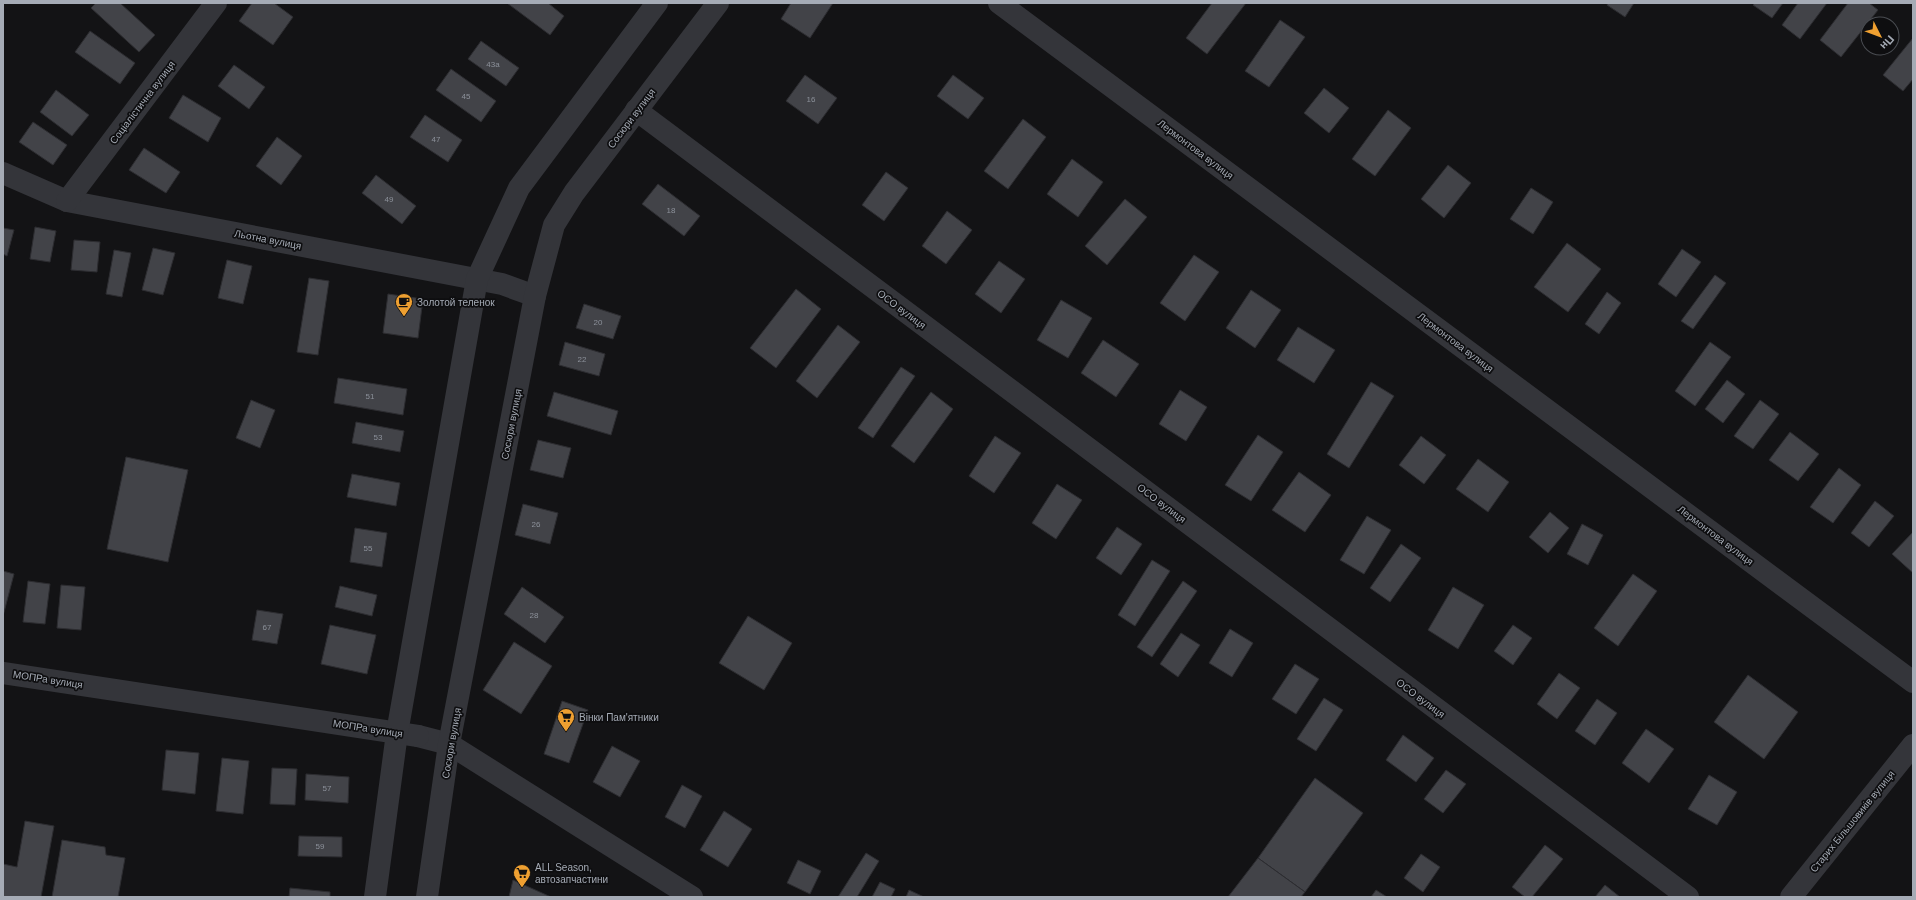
<svg xmlns="http://www.w3.org/2000/svg" width="1916" height="900" viewBox="0 0 1916 900" font-family="Arial,sans-serif">
	<style>
		.building { fill: #424348; stroke: #2d2d31 }
		.lines { fill: none; stroke-linecap: round; stroke-linejoin: round }
		.minor { stroke: #34353a; stroke-width: 22 }
		.tertiary { stroke: #34353a; stroke-width: 22 }
		.labels { text-anchor: middle; stroke-width: 3.5; stroke-linejoin: round; paint-order: stroke }
		.number-label { font-size: 8px; fill: #8c919a }
		.street-label { font-size: 10px; fill: #a5abb5; stroke: #0e0e10 }
		.poi-label { font-size: 10px; fill: #a5abb5; stroke: #0e0e10; text-anchor: start }
	</style>
	<rect width="100%" height="100%" fill="#131315"/>
	<!-- building -->
	<g class="building">
		<path d="M 96,3 L 120,3 L 155,35 L 139,52 L 91,8 Z"/>
		<path d="M 252,3 L 274,3 L 293,17 L 273,45 L 239,21 Z"/>
		<path d="M 507,3 L 548,3 L 564,16 L 550,35 Z"/>
		<path d="M 791,3 L 833,3 L 810,38 L 781,19 Z"/>
		<path d="M 1212,3 L 1246,3 L 1207,54 L 1186,38 Z"/>
		<path d="M 1608,3 L 1634,3 L 1625,17 L 1607,5 Z"/>
		<path d="M 1755,3 L 1783,3 L 1772,18 L 1753,5 Z"/>
		<path d="M 1798,3 L 1827,3 L 1800,39 L 1782,25 Z"/>
		<path d="M 1848,3 L 1869,3 L 1878,10 L 1841,57 L 1820,40 Z"/>
		<path d="M 1280,20 L 1305,37 L 1269,87 L 1245,71 Z"/>
		<path d="M 90,31 L 135,63 L 120,84 L 75,52 Z"/>
		<path d="M 1913,38 L 1913,79 L 1903,91 L 1883,75 Z"/>
		<path d="M 481,41 L 519,68 L 506,86 L 468,59 Z"/>
		<path d="M 234,65 L 265,87 L 249,109 L 218,86 Z"/>
		<path d="M 451,69 L 496,101 L 481,122 L 436,90 Z"/>
		<path d="M 805,75 L 837,98 L 818,124 L 786,101 Z"/>
		<path d="M 953,75 L 984,98 L 968,119 L 937,96 Z"/>
		<path d="M 1324,88 L 1349,108 L 1329,133 L 1304,113 Z"/>
		<path d="M 56,90 L 89,115 L 72,136 L 40,112 Z"/>
		<path d="M 183,95 L 221,118 L 208,142 L 169,118 Z"/>
		<path d="M 1388,110 L 1411,128 L 1375,176 L 1352,159 Z"/>
		<path d="M 425,115 L 462,140 L 448,162 L 410,137 Z"/>
		<path d="M 1023,119 L 1046,137 L 1008,189 L 984,171 Z"/>
		<path d="M 33,122 L 67,145 L 53,165 L 19,142 Z"/>
		<path d="M 277,137 L 302,156 L 281,185 L 256,166 Z"/>
		<path d="M 144,148 L 180,172 L 166,193 L 129,170 Z"/>
		<path d="M 1072,159 L 1103,182 L 1078,217 L 1047,194 Z"/>
		<path d="M 1448,165 L 1471,183 L 1444,218 L 1421,199 Z"/>
		<path d="M 886,172 L 908,188 L 884,221 L 862,205 Z"/>
		<path d="M 376,175 L 416,206 L 402,224 L 362,193 Z"/>
		<path d="M 658,184 L 700,216 L 684,236 L 642,204 Z"/>
		<path d="M 1531,188 L 1553,202 L 1533,234 L 1510,219 Z"/>
		<path d="M 1125,199 L 1147,217 L 1107,265 L 1085,246 Z"/>
		<path d="M 947,211 L 972,230 L 946,264 L 922,246 Z"/>
		<path d="M 35,227 L 56,231 L 50,262 L 30,259 Z"/>
		<path d="M 3,228 L 14,230 L 7,256 L 3,254 Z"/>
		<path d="M 74,240 L 100,242 L 97,272 L 71,270 Z"/>
		<path d="M 1567,243 L 1601,269 L 1568,312 L 1534,287 Z"/>
		<path d="M 153,248 L 175,253 L 163,295 L 142,290 Z"/>
		<path d="M 1682,249 L 1701,262 L 1676,297 L 1658,284 Z"/>
		<path d="M 114,250 L 131,253 L 122,297 L 106,294 Z"/>
		<path d="M 1194,255 L 1219,272 L 1185,321 L 1160,303 Z"/>
		<path d="M 227,260 L 252,266 L 243,304 L 218,298 Z"/>
		<path d="M 999,261 L 1025,279 L 1001,313 L 975,294 Z"/>
		<path d="M 1715,275 L 1726,283 L 1693,329 L 1681,321 Z"/>
		<path d="M 309,278 L 329,281 L 318,355 L 297,352 Z"/>
		<path d="M 796,289 L 821,309 L 776,368 L 750,348 Z"/>
		<path d="M 1251,290 L 1281,310 L 1255,348 L 1226,328 Z"/>
		<path d="M 1607,292 L 1621,303 L 1599,334 L 1585,324 Z"/>
		<path d="M 388,294 L 423,299 L 418,338 L 383,333 Z"/>
		<path d="M 1061,300 L 1092,318 L 1068,358 L 1037,340 Z"/>
		<path d="M 584,304 L 621,316 L 613,339 L 576,328 Z"/>
		<path d="M 838,325 L 860,342 L 817,398 L 796,381 Z"/>
		<path d="M 1298,327 L 1335,350 L 1314,383 L 1277,360 Z"/>
		<path d="M 1103,340 L 1139,364 L 1116,397 L 1081,373 Z"/>
		<path d="M 565,342 L 605,354 L 599,376 L 559,365 Z"/>
		<path d="M 1710,342 L 1731,357 L 1695,406 L 1675,391 Z"/>
		<path d="M 901,367 L 915,376 L 873,438 L 858,428 Z"/>
		<path d="M 338,378 L 407,389 L 403,415 L 334,403 Z"/>
		<path d="M 1727,380 L 1745,394 L 1723,423 L 1705,409 Z"/>
		<path d="M 1371,382 L 1394,396 L 1349,468 L 1327,454 Z"/>
		<path d="M 1180,390 L 1207,407 L 1186,441 L 1159,424 Z"/>
		<path d="M 554,392 L 618,411 L 611,435 L 547,416 Z"/>
		<path d="M 931,392 L 953,409 L 914,463 L 891,446 Z"/>
		<path d="M 251,400 L 275,410 L 260,448 L 236,438 Z"/>
		<path d="M 1760,400 L 1779,414 L 1753,449 L 1734,436 Z"/>
		<path d="M 356,422 L 404,431 L 400,452 L 352,443 Z"/>
		<path d="M 1790,432 L 1819,454 L 1798,481 L 1769,460 Z"/>
		<path d="M 1258,435 L 1283,452 L 1251,501 L 1225,485 Z"/>
		<path d="M 995,436 L 1021,453 L 994,493 L 969,476 Z"/>
		<path d="M 1421,436 L 1446,455 L 1424,484 L 1399,465 Z"/>
		<path d="M 538,440 L 571,448 L 563,478 L 530,470 Z"/>
		<path d="M 126,457 L 188,470 L 168,562 L 107,549 Z"/>
		<path d="M 1478,459 L 1509,482 L 1488,512 L 1456,489 Z"/>
		<path d="M 1839,468 L 1861,485 L 1833,523 L 1810,507 Z"/>
		<path d="M 1299,472 L 1331,495 L 1305,532 L 1272,510 Z"/>
		<path d="M 352,474 L 400,483 L 396,506 L 347,497 Z"/>
		<path d="M 1057,484 L 1082,500 L 1056,539 L 1032,523 Z"/>
		<path d="M 1875,501 L 1894,516 L 1869,547 L 1851,533 Z"/>
		<path d="M 523,504 L 558,513 L 550,544 L 515,535 Z"/>
		<path d="M 1550,512 L 1569,528 L 1548,553 L 1529,537 Z"/>
		<path d="M 1367,516 L 1391,530 L 1364,574 L 1340,560 Z"/>
		<path d="M 1582,524 L 1603,535 L 1588,565 L 1567,554 Z"/>
		<path d="M 1117,527 L 1142,544 L 1121,575 L 1096,558 Z"/>
		<path d="M 355,528 L 387,533 L 382,567 L 350,562 Z"/>
		<path d="M 1913,532 L 1913,573 L 1892,554 Z"/>
		<path d="M 1401,544 L 1421,558 L 1390,602 L 1370,588 Z"/>
		<path d="M 1152,560 L 1170,571 L 1135,626 L 1118,615 Z"/>
		<path d="M 3,571 L 14,574 L 3,616 Z"/>
		<path d="M 1633,574 L 1657,591 L 1618,646 L 1594,628 Z"/>
		<path d="M 28,581 L 50,584 L 45,624 L 23,622 Z"/>
		<path d="M 1183,581 L 1197,591 L 1152,657 L 1137,647 Z"/>
		<path d="M 61,585 L 85,587 L 81,630 L 57,628 Z"/>
		<path d="M 340,586 L 377,595 L 372,616 L 335,607 Z"/>
		<path d="M 522,587 L 564,617 L 545,643 L 504,614 Z"/>
		<path d="M 1453,587 L 1484,605 L 1458,649 L 1428,630 Z"/>
		<path d="M 257,610 L 283,614 L 277,644 L 252,640 Z"/>
		<path d="M 748,616 L 792,643 L 764,690 L 719,663 Z"/>
		<path d="M 330,625 L 376,635 L 367,674 L 321,664 Z"/>
		<path d="M 1513,625 L 1532,638 L 1513,665 L 1494,651 Z"/>
		<path d="M 1230,629 L 1253,643 L 1232,677 L 1209,663 Z"/>
		<path d="M 1181,633 L 1200,645 L 1178,677 L 1160,664 Z"/>
		<path d="M 514,642 L 552,666 L 521,714 L 483,690 Z"/>
		<path d="M 1295,664 L 1319,679 L 1296,714 L 1272,699 Z"/>
		<path d="M 1559,673 L 1580,688 L 1557,719 L 1537,704 Z"/>
		<path d="M 1748,675 L 1798,712 L 1764,759 L 1714,722 Z"/>
		<path d="M 1324,698 L 1343,710 L 1316,751 L 1297,739 Z"/>
		<path d="M 1597,699 L 1617,713 L 1595,745 L 1575,731 Z"/>
		<path d="M 562,701 L 588,710 L 569,763 L 544,754 Z"/>
		<path d="M 1646,729 L 1674,749 L 1649,783 L 1622,763 Z"/>
		<path d="M 1403,735 L 1434,758 L 1416,782 L 1386,760 Z"/>
		<path d="M 612,746 L 640,761 L 620,797 L 593,782 Z"/>
		<path d="M 166,750 L 199,753 L 195,794 L 162,790 Z"/>
		<path d="M 222,758 L 249,761 L 243,814 L 216,811 Z"/>
		<path d="M 272,768 L 297,769 L 295,805 L 270,804 Z"/>
		<path d="M 1446,770 L 1466,784 L 1443,813 L 1424,799 Z"/>
		<path d="M 306,774 L 349,777 L 348,803 L 305,800 Z"/>
		<path d="M 1709,775 L 1737,792 L 1717,825 L 1688,809 Z"/>
		<path d="M 1315,778 L 1363,813 L 1305,892 L 1258,858 Z"/>
		<path d="M 682,785 L 702,796 L 685,828 L 665,817 Z"/>
		<path d="M 724,811 L 752,829 L 728,867 L 700,850 Z"/>
		<path d="M 25,821 L 54,826 L 41,897 L 3,897 L 3,864 L 17,867 Z"/>
		<path d="M 299,836 L 342,837 L 342,857 L 298,856 Z"/>
		<path d="M 62,840 L 105,847 L 106,855 L 125,858 L 118,897 L 52,897 Z"/>
		<path d="M 1545,845 L 1563,859 L 1532,897 L 1525,897 L 1512,887 Z"/>
		<path d="M 866,853 L 879,861 L 857,897 L 838,897 Z"/>
		<path d="M 1421,854 L 1440,867 L 1423,892 L 1404,878 Z"/>
		<path d="M 1258,858 L 1305,892 L 1301,897 L 1228,897 Z"/>
		<path d="M 798,860 L 821,871 L 810,894 L 787,883 Z"/>
		<path d="M 513,880 L 551,897 L 509,897 Z"/>
		<path d="M 880,882 L 895,889 L 891,897 L 872,897 Z"/>
		<path d="M 1605,885 L 1620,897 L 1595,897 Z"/>
		<path d="M 290,888 L 330,892 L 330,897 L 289,897 Z"/>
		<path d="M 909,890 L 924,897 L 906,897 Z"/>
		<path d="M 1376,890 L 1387,897 L 1371,897 Z"/>
	</g>
	<g class="lines">
		<!-- minor -->
		<g class="minor">
			<path d="M 999,3 L 1913,682"/>
			<path d="M 636,110 L 1688,897"/>
			<path d="M 3,173 L 67,201 L 502,284 L 535,296"/>
			<path d="M 67,201 L 216,3"/>
			<path d="M 418,736 L 449,744 L 692,897"/>
			<path d="M 1791,897 L 1913,745"/>
		</g>
		<!-- tertiary -->
		<g class="tertiary">
			<path d="M 3,673 L 418,736"/>
			<path d="M 375,897 L 397,733 L 477,279 L 519,188 L 657,3"/>
			<path d="M 427,897 L 449,744 L 535,296 L 554,225 L 574,193 L 718,3"/>
		</g>
	</g>
	<!-- icons -->
	<defs>
		<symbol id="cafe-pin" viewBox="-11 -11 22 30"><path d="M0 17L-7.5 6A9.5 9.5 0 1 1 7.5 6Z" fill="#efa031" stroke="#0e0e10"/><path d="M-5.5-4.5H6V0H3Q3 3.5 0 3.5H-2.5Q-5.5 3.5-5.5 0ZM3-3.2v2h1.7v-2ZM-6 4.5H4V6H-6Z" fill="#111"/></symbol>
		<symbol id="supermarket-pin" viewBox="-11 -11 22 30"><path d="M0 17L-7.5 6A9.5 9.5 0 1 1 7.5 6Z" fill="#efa031" stroke="#0e0e10"/><path d="M-6-5.5h2.5l.6 2H6L4.5 2H-2.5L-4.4-4H-6ZM-1.5 3.2a1.3 1.3 0 1 0 .1 0ZM3 3.2a1.3 1.3 0 1 0 .1 0Z" fill="#111"/></symbol>
	</defs>
	<g fill-rule="evenodd">
		<use href="#cafe-pin" x="394" y="292" width="20" height="27"/>
		<use href="#supermarket-pin" x="556" y="707" width="20" height="27"/>
		<use href="#supermarket-pin" x="512" y="863" width="20" height="27"/>
	</g>
	<g class="labels">
		<!-- number labels -->
		<g class="number-label">
			<text x="493" y="67">43а</text>
			<text x="466" y="99">45</text>
			<text x="811" y="102">16</text>
			<text x="436" y="142">47</text>
			<text x="389" y="202">49</text>
			<text x="671" y="213">18</text>
			<text x="598" y="325">20</text>
			<text x="582" y="362">22</text>
			<text x="370" y="399">51</text>
			<text x="378" y="440">53</text>
			<text x="536" y="527">26</text>
			<text x="368" y="551">55</text>
			<text x="534" y="618">28</text>
			<text x="267" y="630">67</text>
			<text x="327" y="791">57</text>
			<text x="320" y="849">59</text>
		</g>
		<!-- street labels -->
		<g class="street-label">
			<text transform="translate(142 102) rotate(-53)" y="4">Соціалістична вулиця</text>
			<text transform="translate(631 118) rotate(-53)" y="4">Сосюри вулиця</text>
			<text transform="translate(1196 149) rotate(37)" y="4">Лермонтова вулиця</text>
			<text transform="translate(268 239) rotate(11)" y="4">Льотна вулиця</text>
			<text transform="translate(902 309) rotate(37)" y="4">ОСО вулиця</text>
			<text transform="translate(1456 342) rotate(37)" y="4">Лермонтова вулиця</text>
			<text transform="translate(511 424) rotate(-79)" y="4">Сосюри вулиця</text>
			<text transform="translate(1162 503) rotate(37)" y="4">ОСО вулиця</text>
			<text transform="translate(1716 535) rotate(37)" y="4">Лермонтова вулиця</text>
			<text transform="translate(48 679) rotate(9)" y="4">МОПРа вулиця</text>
			<text transform="translate(1421 698) rotate(37)" y="4">ОСО вулиця</text>
			<text transform="translate(368 728) rotate(9)" y="4">МОПРа вулиця</text>
			<text transform="translate(451 743) rotate(-80)" y="4">Сосюри вулиця</text>
			<text transform="translate(1852 821) rotate(-51)" y="4">Старих Більшовиків вулиця</text>
		</g>
		<!-- poi labels -->
		<g class="poi-label">
			<text x="417" y="306">Золотой теленок</text>
			<text x="579" y="721">Вінки Пам'ятники</text>
			<text x="535" y="871">ALL Season,<tspan x="535" dy="12">автозапчастини</tspan></text>
		</g>
	</g>
	<!-- border -->
	<rect width="1916" height="900" fill="none" stroke="#a5abb5" stroke-width="8"/>
	<!-- north arrow -->
	<g transform="translate(1880 36) rotate(132)"><circle r="19" fill="#0e0e10" stroke="#4a4d52"/>
	<path d="M0-3L7 15L0 10L-7 15Z" fill="#efa031"/>
	<text y="-6" font-size="11" font-weight="bold" text-anchor="middle" fill="#a5abb5">Пн</text>
	</g>
</svg>
